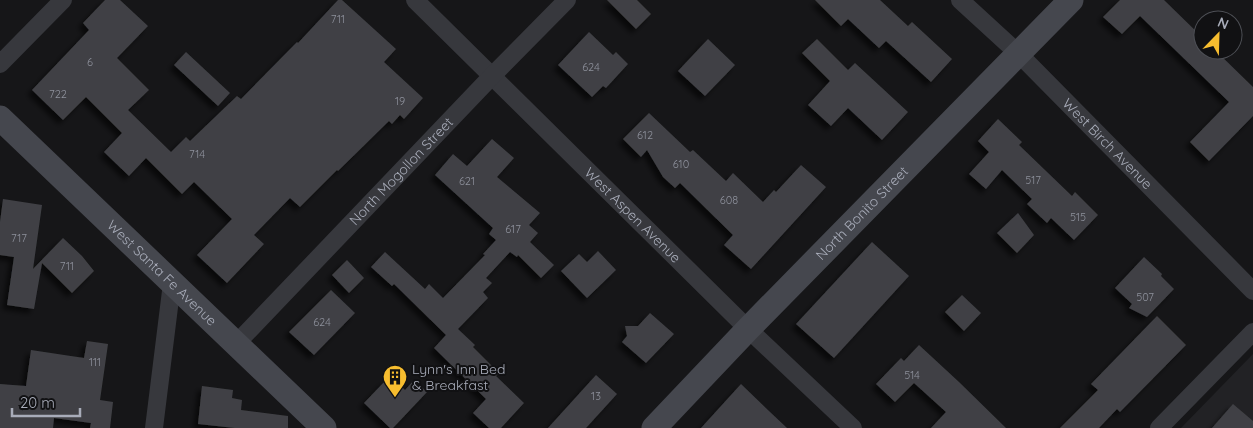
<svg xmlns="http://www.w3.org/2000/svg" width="1253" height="428" viewBox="0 0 1253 428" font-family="Quicksand,sans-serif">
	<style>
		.built { fill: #222225 }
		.building { fill: #404145; filter: url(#shadow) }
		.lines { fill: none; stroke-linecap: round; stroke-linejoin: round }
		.street { stroke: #37383d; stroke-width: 18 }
		.secondary { stroke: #45474e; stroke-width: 25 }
		.labels { text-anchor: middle; stroke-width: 4; stroke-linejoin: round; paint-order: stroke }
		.number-label { font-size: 11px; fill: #8e919c }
		.street-label { font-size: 14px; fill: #a8acb9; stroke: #111113 }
		.poi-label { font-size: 14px; fill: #a8acb9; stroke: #111113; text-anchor: start }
	</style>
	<defs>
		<filter id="shadow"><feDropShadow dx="-4.5" dy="4.5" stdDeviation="2.5" flood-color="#0009"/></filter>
	</defs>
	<rect width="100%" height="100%" fill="#161618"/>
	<!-- built -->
	<path class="built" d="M 1253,354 L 1253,428 L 1181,428 Z"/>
	<!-- building -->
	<g class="building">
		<path d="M 105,0 L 120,0 L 148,26 L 117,58 L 149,90 L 128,110 L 171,152 L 186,137 L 190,141 L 237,96 L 241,99 L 297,42 L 298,43 L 338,0 L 342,0 L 396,49 L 384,62 L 423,98 L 404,119 L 400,115 L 392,124 L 389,121 L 338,171 L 337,170 L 300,207 L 290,198 L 254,235 L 264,244 L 227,283 L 197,255 L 232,219 L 194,182 L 182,194 L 146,158 L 129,176 L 104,152 L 122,133 L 86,97 L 63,120 L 32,90 L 89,30 L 83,23 Z"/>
		<path d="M 607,0 L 637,0 L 651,14 L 636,29 Z"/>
		<path d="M 815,0 L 880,0 L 908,26 L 912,22 L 952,59 L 931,82 L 886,41 L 879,48 L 848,19 L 841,26 Z"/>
		<path d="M 1120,0 L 1164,0 L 1203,38 L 1203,50 L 1215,50 L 1253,87 L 1253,116 L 1209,161 L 1190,142 L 1229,102 L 1140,16 L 1122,34 L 1103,17 Z"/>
		<path d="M 589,32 L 613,55 L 616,52 L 628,64 L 606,88 L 603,86 L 592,97 L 558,65 Z"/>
		<path d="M 708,39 L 735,65 L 705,96 L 678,71 Z"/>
		<path d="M 817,39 L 848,70 L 855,63 L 908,112 L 882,140 L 848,108 L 831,126 L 808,105 L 830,81 L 802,53 Z"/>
		<path d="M 186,52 L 230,93 L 218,106 L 174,65 Z"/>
		<path d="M 649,113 L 690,152 L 693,150 L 726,181 L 733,173 L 763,202 L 774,190 L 776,192 L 801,165 L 826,187 L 751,269 L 724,245 L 733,235 L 680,183 L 675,188 L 663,177 L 647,150 L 641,157 L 623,139 Z"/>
		<path d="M 998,119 L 1022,142 L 1019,145 L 1072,196 L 1075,192 L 1098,215 L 1074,240 L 1051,218 L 1047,223 L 1027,204 L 1032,199 L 1002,170 L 986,189 L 969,174 L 989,152 L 978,141 Z"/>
		<path d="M 492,139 L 514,158 L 497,177 L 540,213 L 529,225 L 538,233 L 530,242 L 554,265 L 541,278 L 518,255 L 517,257 L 510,252 L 486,278 L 492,283 L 483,292 L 488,298 L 458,329 L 475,345 L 473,347 L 499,373 L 496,376 L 524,403 L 501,428 L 489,428 L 473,413 L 486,399 L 434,348 L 446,335 L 394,284 L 392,286 L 371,267 L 385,252 L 425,289 L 429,284 L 443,298 L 485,255 L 483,254 L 496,240 L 489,234 L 493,228 L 435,175 L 453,154 L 467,166 Z"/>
		<path d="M 3,199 L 42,205 L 33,269 L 63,238 L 82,256 L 94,271 L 72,293 L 42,263 L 34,309 L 7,305 L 14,257 L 0,255 L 0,222 Z"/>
		<path d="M 1018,213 L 1034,235 L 1017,253 L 997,233 Z"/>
		<path d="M 872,242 L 909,276 L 834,358 L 796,324 Z"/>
		<path d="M 598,251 L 616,270 L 587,298 L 561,271 L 579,254 L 587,262 Z"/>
		<path d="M 1144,257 L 1162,274 L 1161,276 L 1174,289 L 1147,317 L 1129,308 L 1132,304 L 1115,288 Z"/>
		<path d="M 347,260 L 364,278 L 349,293 L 332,275 Z"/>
		<path d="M 331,290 L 355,313 L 314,355 L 289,332 Z"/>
		<path d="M 962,295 L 981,313 L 964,331 L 945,312 Z"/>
		<path d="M 650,313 L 674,334 L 646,363 L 622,342 L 627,336 L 625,326 L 638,326 Z"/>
		<path d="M 1157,316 L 1186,345 L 1120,412 L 1117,409 L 1099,428 L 1060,428 L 1098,390 L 1091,384 Z"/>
		<path d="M 87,341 L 108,344 L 100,400 L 113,402 L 110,428 L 90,428 L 91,423 L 54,418 L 53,428 L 0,428 L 0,384 L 26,386 L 31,350 L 84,358 Z"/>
		<path d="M 919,345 L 959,382 L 1006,428 L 931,428 L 946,412 L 914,383 L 895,402 L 876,384 L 901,358 L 904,361 Z"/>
		<path d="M 596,375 L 617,394 L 586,428 L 548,428 Z"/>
		<path d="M 393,378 L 405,390 L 414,380 L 427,392 L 393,428 L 390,428 L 364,403 L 386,380 L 389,383 Z"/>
		<path d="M 741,384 L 769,411 L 787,428 L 701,428 Z"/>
		<path d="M 202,386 L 233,390 L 232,398 L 242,400 L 241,410 L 288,416 L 288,428 L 235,428 L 198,424 Z"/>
		<path d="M 1233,404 L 1253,421 L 1253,428 L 1212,428 Z"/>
	</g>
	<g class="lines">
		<!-- street -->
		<g class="street">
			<path id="s1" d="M 415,0 L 748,329 L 853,428"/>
			<path id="s2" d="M 960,0 L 1019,54 L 1253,291"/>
			<path d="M 0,64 L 63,0"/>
			<path id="s3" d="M 236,344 L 491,77 L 567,0"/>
			<path d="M 154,428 L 172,283"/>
			<path d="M 1159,428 L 1253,332"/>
		</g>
		<!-- secondary -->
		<g class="secondary">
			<path id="s4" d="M 0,118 L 324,428"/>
			<path id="s5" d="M 654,428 L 748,329 L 1071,0"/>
		</g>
	</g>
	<!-- icons -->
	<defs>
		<symbol id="building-pin" viewBox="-11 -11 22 30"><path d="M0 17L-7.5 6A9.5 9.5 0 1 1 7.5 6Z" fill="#f7bd2f" stroke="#111113"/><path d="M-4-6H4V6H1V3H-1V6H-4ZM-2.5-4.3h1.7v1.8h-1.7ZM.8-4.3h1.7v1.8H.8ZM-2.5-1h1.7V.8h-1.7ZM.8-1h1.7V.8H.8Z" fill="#111"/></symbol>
	</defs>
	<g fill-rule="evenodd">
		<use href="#building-pin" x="381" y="363" width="28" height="38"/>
	</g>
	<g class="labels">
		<!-- number labels -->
		<g class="number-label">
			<text x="338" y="23">711</text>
			<text x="90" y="66">6</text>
			<text x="591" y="71">624</text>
			<text x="58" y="98">722</text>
			<text x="400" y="105">19</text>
			<text x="645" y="139">612</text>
			<text x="197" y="158">714</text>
			<text x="681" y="168">610</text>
			<text x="1033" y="184">517</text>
			<text x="467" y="185">621</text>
			<text x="729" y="204">608</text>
			<text x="1078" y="221">515</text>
			<text x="513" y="233">617</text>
			<text x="19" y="242">717</text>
			<text x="67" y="270">711</text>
			<text x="1145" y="301">507</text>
			<text x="322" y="326">624</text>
			<text x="95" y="366">111</text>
			<text x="912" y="379">514</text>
			<text x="596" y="400">13</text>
		</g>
		<!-- street labels -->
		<g class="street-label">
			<text dy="5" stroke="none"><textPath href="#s2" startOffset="206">West Birch Avenue</textPath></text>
			<text dy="5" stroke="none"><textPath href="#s3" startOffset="239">North Mogollon Street</textPath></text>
			<text dy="5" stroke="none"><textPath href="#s5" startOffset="299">North Bonito Street</textPath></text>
			<text dy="5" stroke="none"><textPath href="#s1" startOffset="306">West Aspen Avenue</textPath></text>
			<text dy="5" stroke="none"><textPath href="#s4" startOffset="224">West Santa Fe Avenue</textPath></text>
		</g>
		<!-- poi labels -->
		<g class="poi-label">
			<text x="412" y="374">Lynn's Inn Bed<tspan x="412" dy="16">&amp; Breakfast</tspan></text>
		</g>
	</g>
	<!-- north arrow -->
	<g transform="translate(1218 35) rotate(23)"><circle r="24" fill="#111113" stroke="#4d4f55"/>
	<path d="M0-4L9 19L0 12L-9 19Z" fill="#f7bd2f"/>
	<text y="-8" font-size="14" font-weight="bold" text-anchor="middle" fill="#a8acb9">N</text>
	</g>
	<!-- scale -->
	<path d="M12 408v8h68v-8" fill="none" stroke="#a8acb9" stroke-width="2.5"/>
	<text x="20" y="408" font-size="15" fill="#a8acb9" stroke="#111113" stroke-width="4" paint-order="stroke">20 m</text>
</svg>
